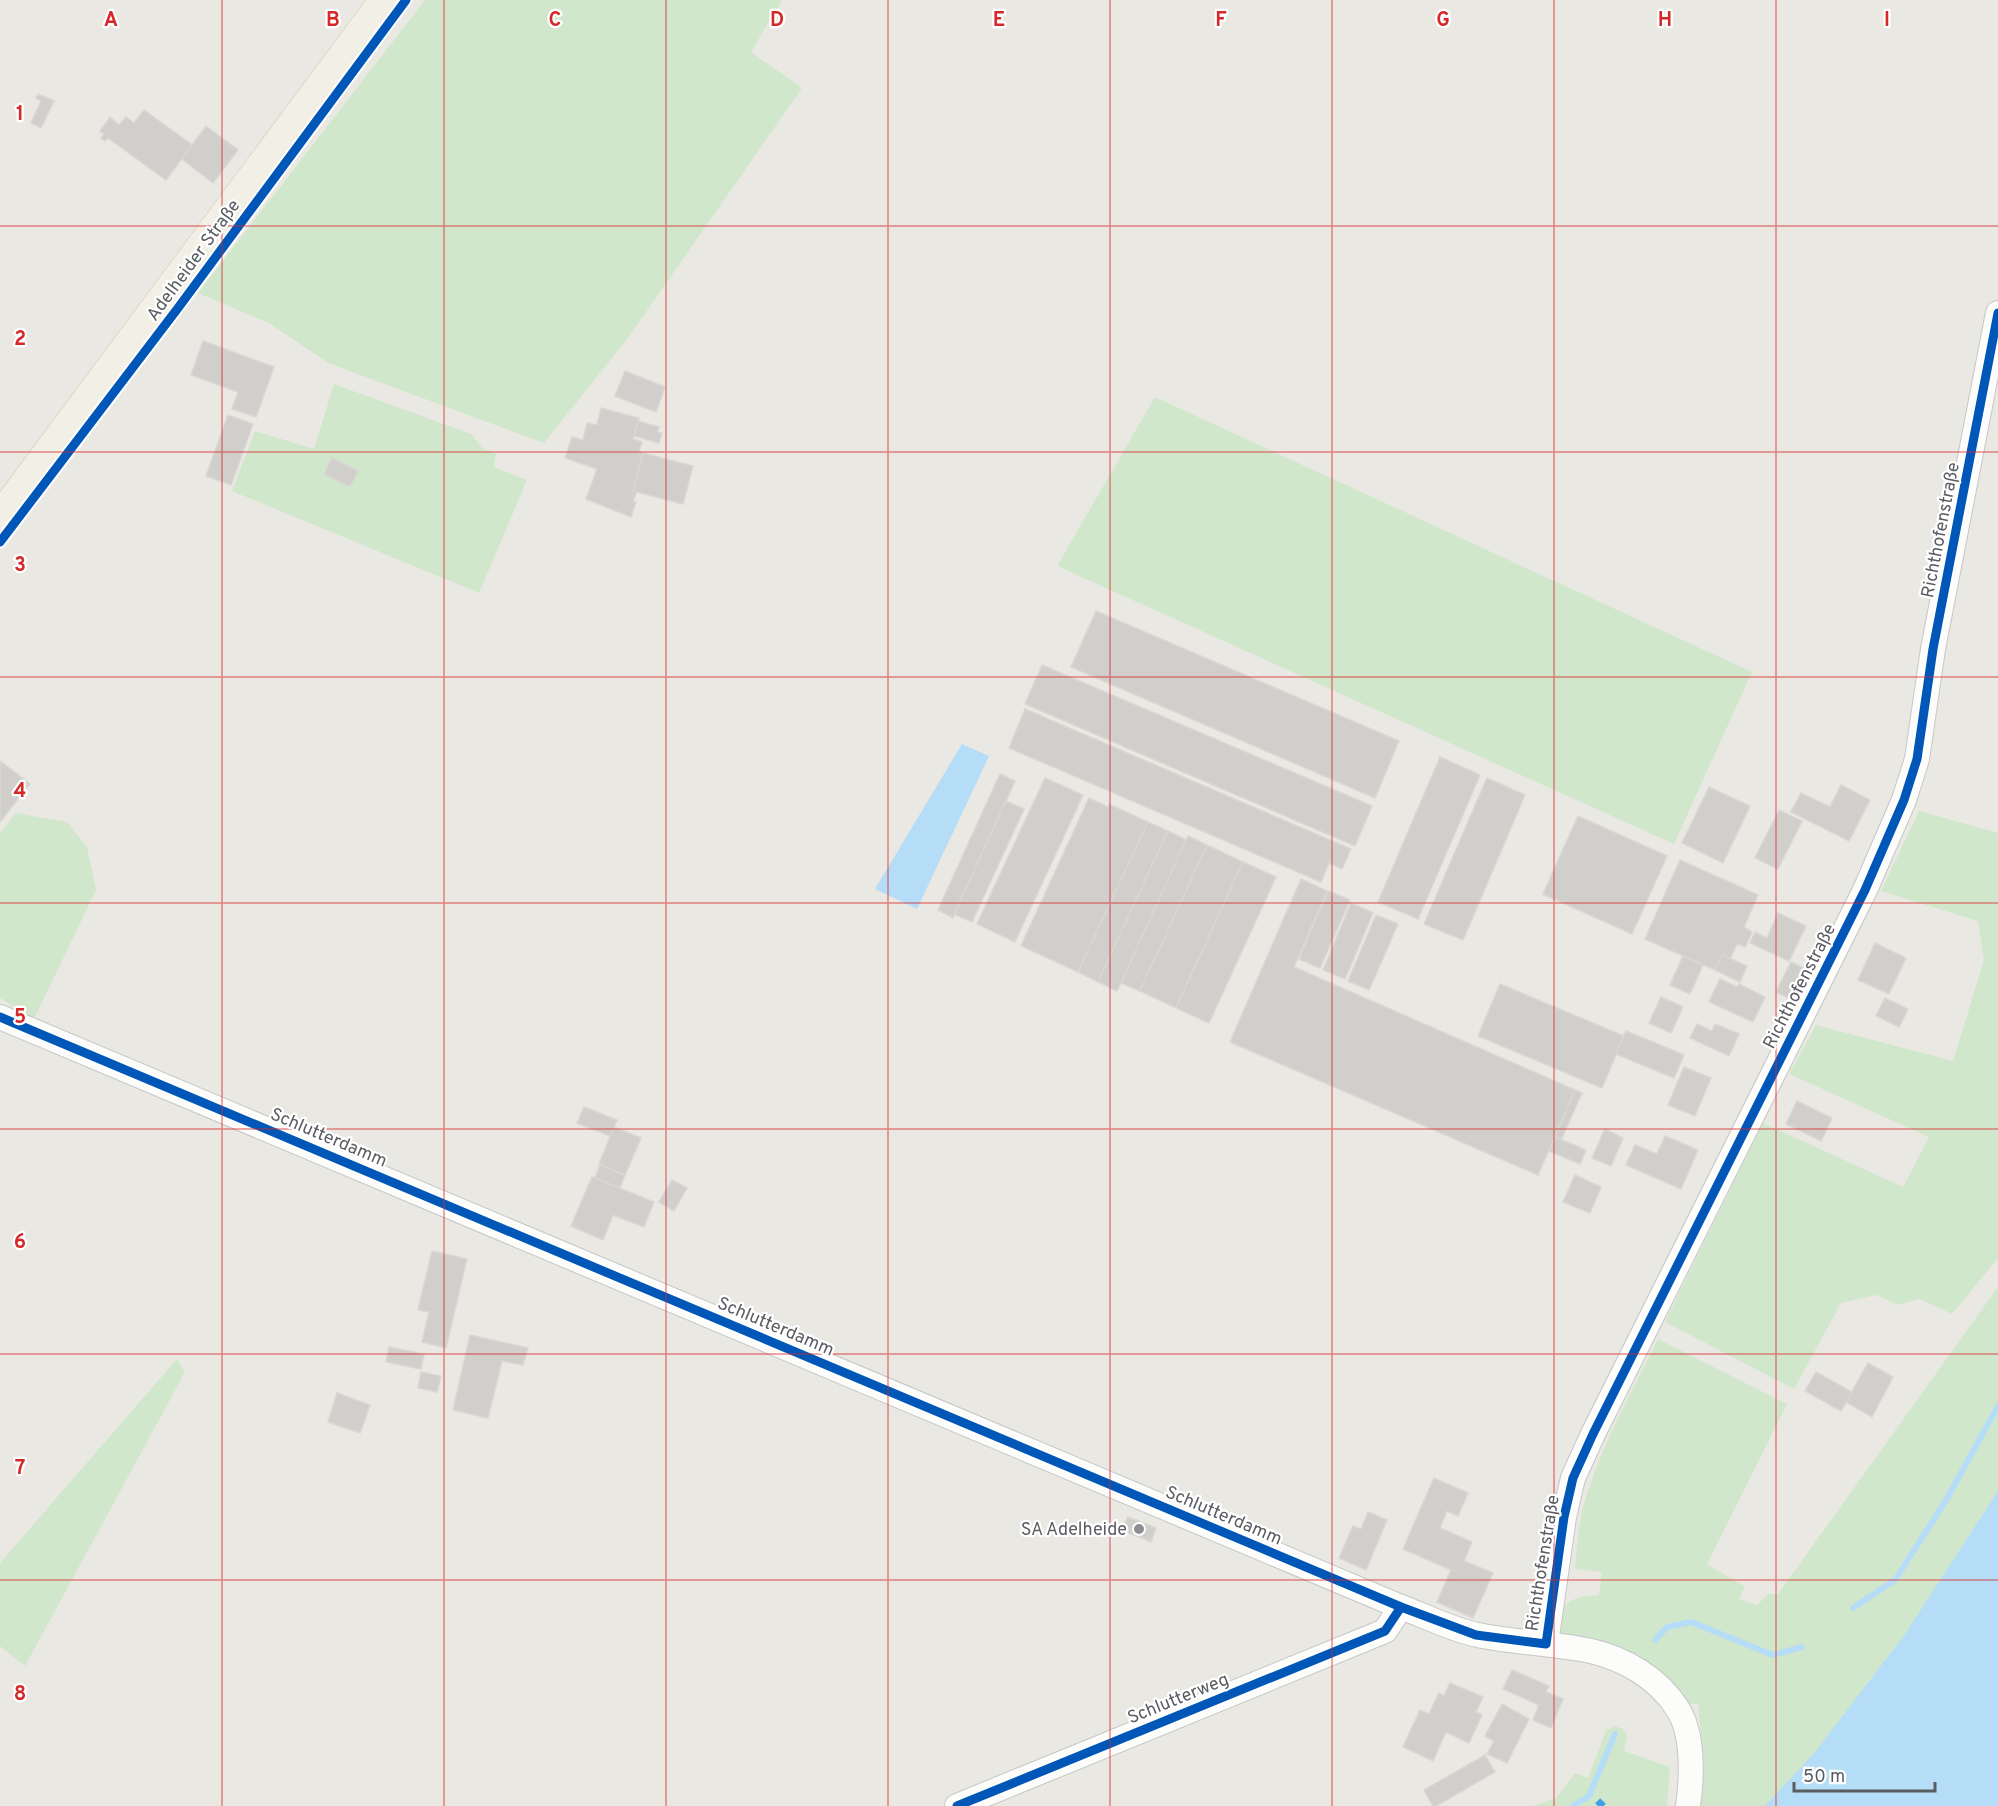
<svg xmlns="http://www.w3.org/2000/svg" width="1998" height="1806" viewBox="0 0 1998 1806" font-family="Overpass,sans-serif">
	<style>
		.green { fill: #d1e7cc }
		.water { fill: #b5ddf7 }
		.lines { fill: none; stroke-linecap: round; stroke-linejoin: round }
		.stream { stroke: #b5ddf7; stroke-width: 6 }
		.building { fill: #d0cfcc; stroke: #dad7d2; stroke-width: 1.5 }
		.minor-casing { stroke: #c6c6c6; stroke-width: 26 }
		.major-casing { stroke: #d3c8af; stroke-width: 33 }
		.minor { stroke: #fcfcfb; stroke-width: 24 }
		.major { stroke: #f2f0e6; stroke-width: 32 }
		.quiet { stroke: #42a1e6; stroke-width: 8; stroke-dasharray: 15 8; stroke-linecap: butt }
		.cycleway-casing { stroke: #fff; stroke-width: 13 }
		.cycleway { stroke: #0057b8; stroke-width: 9 }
		.grid { fill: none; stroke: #d62828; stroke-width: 1.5; stroke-opacity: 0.55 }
		.poi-dot { fill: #8c8e8f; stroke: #fff; stroke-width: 2 }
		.labels { text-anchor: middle; stroke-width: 4.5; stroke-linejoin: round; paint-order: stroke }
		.street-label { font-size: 18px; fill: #595d62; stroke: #fff }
		.poi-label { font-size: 18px; fill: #595d62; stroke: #fff; text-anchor: end }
		.grid-label { font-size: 20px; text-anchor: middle; font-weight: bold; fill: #d62828; stroke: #fff; stroke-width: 4.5; stroke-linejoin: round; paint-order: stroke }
	</style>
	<rect width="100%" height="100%" fill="#eae8e3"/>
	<!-- green -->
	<g class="green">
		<path d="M 425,0 L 782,0 L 751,52 L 802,88 L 628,338 L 544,443 L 328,363 L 269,323 L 198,293 Z"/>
		<path d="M 334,384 L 471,434 L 483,449 L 496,454 L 494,467 L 527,480 L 479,593 L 232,491 L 255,431 L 314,449 Z"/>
		<path d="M 1155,397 L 1752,672 L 1674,844 L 1057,566 Z"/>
		<path d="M 1919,811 L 1998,833 L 1998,1258 L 1952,1314 L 1919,1299 L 1897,1305 L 1877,1295 L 1841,1303 L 1794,1389 L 1665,1322 L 1763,1123 L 1903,1187 L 1929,1137 L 1789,1074 L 1816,1025 L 1953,1061 L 1984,960 L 1978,921 L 1881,891 Z"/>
		<path d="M 16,813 L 67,822 L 87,847 L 96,890 L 34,1019 L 0,998 L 0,833 Z"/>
		<path d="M 1998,1287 L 1998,1806 L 1700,1806 L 1704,1766 L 1698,1704 L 1687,1704 C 1662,1671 1638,1651 1597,1641 C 1584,1638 1573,1638 1560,1633 L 1559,1613 C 1571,1597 1580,1596 1599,1595 L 1602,1572 L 1575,1569 C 1577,1543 1579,1516 1588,1491 C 1605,1438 1634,1388 1658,1339 L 1787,1404 L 1707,1564 L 1745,1587 L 1739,1599 L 1757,1605 L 1768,1594 L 1778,1594 Z"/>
		<path d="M 177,1359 L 185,1372 L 25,1666 L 0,1646 L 0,1563 Z"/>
		<path d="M 1615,1726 L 1623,1729 L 1627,1736 L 1624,1751 L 1670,1767 L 1667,1806 L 1533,1806 L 1556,1798 L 1575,1773 L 1588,1778 L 1606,1731 Z"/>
	</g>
	<!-- water -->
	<g class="water">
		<path d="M 962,744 L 989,756 L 917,909 L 875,889 Z"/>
		<path d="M 1998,1491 L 1998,1806 L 1765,1806 L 1816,1751 L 1905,1634 Z"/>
	</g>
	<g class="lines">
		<!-- stream -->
		<g class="stream">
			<path d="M 1853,1608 L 1895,1580 L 1945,1502 L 1998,1406"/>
			<path d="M 1655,1640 L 1667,1627 L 1691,1622 L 1773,1655 L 1802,1647"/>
			<path d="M 1573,1806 L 1589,1796 L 1615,1734"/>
		</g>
	</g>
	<!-- building -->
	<g class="building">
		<path d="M 38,94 L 54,101 L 41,128 L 31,123 L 41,101 L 36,98 Z"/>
		<path d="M 144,110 L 192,145 L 166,180 L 108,138 L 105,141 L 101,138 L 104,134 L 100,131 L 110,117 L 119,125 L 126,117 L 134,123 Z"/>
		<path d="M 206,126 L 238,150 L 213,183 L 182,159 Z"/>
		<path d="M 203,341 L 274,367 L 256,417 L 232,409 L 238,392 L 191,375 Z"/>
		<path d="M 625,371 L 665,387 L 656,412 L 615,396 Z"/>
		<path d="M 601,408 L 639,418 L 633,439 L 642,442 L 639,452 L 643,453 L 633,491 L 637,491 L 633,501 L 636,502 L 631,517 L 586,499 L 597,469 L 565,458 L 572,437 L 583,440 L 587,423 L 597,425 Z"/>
		<path d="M 228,415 L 253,424 L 231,485 L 206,476 Z"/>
		<path d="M 638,421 L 659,427 L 657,432 L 662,433 L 659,443 L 634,436 Z"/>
		<path d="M 643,453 L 693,466 L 683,504 L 633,491 Z"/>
		<path d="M 332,458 L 358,471 L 350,487 L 324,474 Z"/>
		<path d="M 1096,611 L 1399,741 L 1375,798 L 1071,667 Z"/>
		<path d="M 1042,665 L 1372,806 L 1355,846 L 1025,704 Z"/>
		<path d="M 1025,709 L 1351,849 L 1342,869 L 1329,863 L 1321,882 L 1009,748 Z"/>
		<path d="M 1440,757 L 1480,775 L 1418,919 L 1378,902 Z"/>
		<path d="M 0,761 L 30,784 L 0,822 Z"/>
		<path d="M 1000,774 L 1015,781 L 953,918 L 938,910 Z"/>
		<path d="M 1045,778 L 1083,795 L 1015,942 L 977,924 Z"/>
		<path d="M 1487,778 L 1525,795 L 1463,940 L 1424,924 Z"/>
		<path d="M 1841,785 L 1870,800 L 1849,841 L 1791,812 L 1801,793 L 1830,807 Z"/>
		<path d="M 1709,787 L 1750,806 L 1723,863 L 1682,843 Z"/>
		<path d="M 1089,798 L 1108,807 L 1109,804 L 1148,822 L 1078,972 L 1021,946 Z"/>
		<path d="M 1006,801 L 1024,809 L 972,922 L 954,914 Z"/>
		<path d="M 1779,810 L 1802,821 L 1778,869 L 1755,858 Z"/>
		<path d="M 1578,816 L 1667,856 L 1632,934 L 1543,894 Z"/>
		<path d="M 1148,822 L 1168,831 L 1098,982 L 1078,972 Z"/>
		<path d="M 1168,831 L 1187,840 L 1117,991 L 1098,982 Z"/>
		<path d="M 1188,836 L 1207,845 L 1140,991 L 1121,983 Z"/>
		<path d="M 1207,845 L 1243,862 L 1176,1008 L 1140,991 Z"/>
		<path d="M 1680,860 L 1758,895 L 1744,927 L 1752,932 L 1745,947 L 1737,944 L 1730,959 L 1722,955 L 1715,970 L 1645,939 Z"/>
		<path d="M 1243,862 L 1276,877 L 1209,1023 L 1176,1008 Z"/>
		<path d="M 1301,879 L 1327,891 L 1294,967 L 1575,1090 L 1538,1175 L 1230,1042 Z"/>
		<path d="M 1328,891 L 1350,900 L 1320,968 L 1299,959 Z"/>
		<path d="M 1351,903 L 1373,913 L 1345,979 L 1323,970 Z"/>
		<path d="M 1778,913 L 1806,926 L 1789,961 L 1750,943 L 1755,932 L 1767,938 Z"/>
		<path d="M 1376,915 L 1398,924 L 1369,990 L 1348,981 Z"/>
		<path d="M 1875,943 L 1906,958 L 1889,994 L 1858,980 Z"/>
		<path d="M 1722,955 L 1747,966 L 1740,982 L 1715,970 Z"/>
		<path d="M 1683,956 L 1703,965 L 1690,994 L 1670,985 Z"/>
		<path d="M 1791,962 L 1806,969 L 1791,999 L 1776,992 Z"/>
		<path d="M 1720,979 L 1737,987 L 1739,984 L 1765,997 L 1753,1022 L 1709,1002 Z"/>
		<path d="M 1500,984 L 1624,1036 L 1602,1088 L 1478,1036 Z"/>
		<path d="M 1661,997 L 1683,1007 L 1671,1033 L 1649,1023 Z"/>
		<path d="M 1885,998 L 1908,1009 L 1899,1027 L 1876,1016 Z"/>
		<path d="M 1697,1024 L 1712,1031 L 1715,1024 L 1739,1034 L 1729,1056 L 1690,1038 Z"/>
		<path d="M 1626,1031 L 1684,1055 L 1674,1078 L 1616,1054 Z"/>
		<path d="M 1684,1067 L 1711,1078 L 1695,1116 L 1668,1105 Z"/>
		<path d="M 1575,1090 L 1582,1093 L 1561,1140 L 1555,1137 Z"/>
		<path d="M 1797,1101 L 1832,1118 L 1821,1141 L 1786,1124 Z"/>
		<path d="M 584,1107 L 617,1120 L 610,1136 L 577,1123 Z"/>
		<path d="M 614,1127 L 641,1138 L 625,1175 L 599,1164 Z"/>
		<path d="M 1605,1129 L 1623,1138 L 1611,1166 L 1592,1158 Z"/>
		<path d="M 1665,1136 L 1698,1150 L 1681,1189 L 1626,1165 L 1635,1145 L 1657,1154 Z"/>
		<path d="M 1555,1137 L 1586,1150 L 1580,1164 L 1549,1151 Z"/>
		<path d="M 600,1165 L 625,1175 L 620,1188 L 595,1178 Z"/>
		<path d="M 1575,1175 L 1601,1187 L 1590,1213 L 1563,1202 Z"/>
		<path d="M 592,1177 L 654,1202 L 644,1227 L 613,1215 L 603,1240 L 571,1226 Z"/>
		<path d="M 672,1180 L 687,1188 L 674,1211 L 659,1202 Z"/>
		<path d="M 432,1251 L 467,1259 L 446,1348 L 422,1342 L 429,1312 L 418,1310 Z"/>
		<path d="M 470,1335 L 528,1348 L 523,1365 L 502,1361 L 488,1418 L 453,1410 Z"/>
		<path d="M 389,1347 L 424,1354 L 421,1369 L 386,1362 Z"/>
		<path d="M 1868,1363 L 1893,1377 L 1872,1417 L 1846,1402 Z"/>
		<path d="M 421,1372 L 441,1376 L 437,1392 L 418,1388 Z"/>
		<path d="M 1816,1372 L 1852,1392 L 1841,1411 L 1805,1391 Z"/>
		<path d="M 337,1393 L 370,1405 L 360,1433 L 328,1422 Z"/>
		<path d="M 1434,1478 L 1468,1493 L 1458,1516 L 1447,1511 L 1440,1528 L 1472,1542 L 1464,1561 L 1493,1573 L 1473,1618 L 1437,1602 L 1451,1570 L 1403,1549 Z"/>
		<path d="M 1368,1512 L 1387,1520 L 1366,1570 L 1339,1558 L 1353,1526 L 1361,1529 Z"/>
		<path d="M 1128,1517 L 1156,1528 L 1151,1542 L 1122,1530 Z"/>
		<path d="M 1512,1670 L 1549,1686 L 1546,1692 L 1563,1699 L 1551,1728 L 1533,1720 L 1539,1705 L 1503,1689 Z"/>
		<path d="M 1450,1683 L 1483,1697 L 1476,1712 L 1482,1715 L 1469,1743 L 1446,1732 L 1433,1761 L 1403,1747 L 1420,1710 L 1429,1714 L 1439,1693 L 1444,1696 Z"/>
		<path d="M 1502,1704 L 1529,1719 L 1507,1763 L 1487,1754 L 1494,1741 L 1485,1736 Z"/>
		<path d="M 1485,1755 L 1495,1772 L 1436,1806 L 1433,1806 L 1424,1790 Z"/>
	</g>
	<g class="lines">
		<defs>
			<g id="minor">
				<path d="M 0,1017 L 1401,1607 C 1423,1615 1455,1631 1478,1635 C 1515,1643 1554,1643 1591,1651 C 1625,1659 1658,1678 1677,1708 C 1694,1733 1692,1778 1688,1806"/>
				<path d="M 1546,1644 L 1564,1517 L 1573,1478 L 1593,1434 L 1865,890 L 1904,800 L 1917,759 L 1933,649 L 1998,313"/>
				<path d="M 957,1806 L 1385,1631 L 1401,1607"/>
			</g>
			<path id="major" d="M 0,519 L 386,0"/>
		</defs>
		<!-- minor casing -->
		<use href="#minor" class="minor-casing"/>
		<!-- major casing -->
		<use href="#major" class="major-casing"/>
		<!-- minor -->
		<use href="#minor" class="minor"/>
		<!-- major -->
		<use href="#major" class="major"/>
		<!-- quiet -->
		<path class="quiet" d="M 1598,1806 L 1603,1801"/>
		<defs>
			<g id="cycleway">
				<path d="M 0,542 L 178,308 L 406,0"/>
				<path d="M 0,1017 L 1401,1607 L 1476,1635 L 1546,1644 L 1564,1517 L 1573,1478 L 1593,1434 L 1865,890 L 1904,800 L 1917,759 L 1933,649 L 1998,313"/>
				<path d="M 957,1806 L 1385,1631 L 1401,1607"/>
			</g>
		</defs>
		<!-- cycleway casing -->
		<use href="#cycleway" class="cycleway-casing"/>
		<!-- cycleway -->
		<use href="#cycleway" class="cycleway"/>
	</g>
	<!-- grid -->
	<path class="grid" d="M 222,0 L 222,1806M 444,0 L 444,1806M 666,0 L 666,1806M 888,0 L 888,1806M 1110,0 L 1110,1806M 1332,0 L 1332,1806M 1554,0 L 1554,1806M 1776,0 L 1776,1806M 0,226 L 1998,226M 0,452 L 1998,452M 0,677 L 1998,677M 0,903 L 1998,903M 0,1129 L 1998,1129M 0,1354 L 1998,1354M 0,1580 L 1998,1580"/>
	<!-- markers -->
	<circle class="poi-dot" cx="1139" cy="1529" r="6"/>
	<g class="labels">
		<!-- street labels -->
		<g class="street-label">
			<text transform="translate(193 260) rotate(-54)" y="6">Adelheider Straße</text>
			<text transform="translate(1940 530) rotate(-79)" y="6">Richthofenstraße</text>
			<text transform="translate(1799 986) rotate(-63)" y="6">Richthofenstraße</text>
			<text transform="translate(329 1137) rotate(23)" y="6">Schlutterdamm</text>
			<text transform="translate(776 1326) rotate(23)" y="6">Schlutterdamm</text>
			<text transform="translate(1224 1515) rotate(23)" y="6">Schlutterdamm</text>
			<text transform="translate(1542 1563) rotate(-81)" y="6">Richthofenstraße</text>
			<text transform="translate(1178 1698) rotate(-22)" y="6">Schlutterweg</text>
		</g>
		<!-- poi labels -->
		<g class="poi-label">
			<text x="1127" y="1535">SA Adelheide</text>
		</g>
	</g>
	<g class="grid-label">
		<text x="111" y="26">A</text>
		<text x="333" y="26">B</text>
		<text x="555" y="26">C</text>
		<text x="777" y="26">D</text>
		<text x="999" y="26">E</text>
		<text x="1221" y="26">F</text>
		<text x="1443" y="26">G</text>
		<text x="1665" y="26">H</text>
		<text x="1887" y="26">I</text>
		<text x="20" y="120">1</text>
		<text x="20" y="345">2</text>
		<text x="20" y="571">3</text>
		<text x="20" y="797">4</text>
		<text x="20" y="1023">5</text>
		<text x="20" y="1248">6</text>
		<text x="20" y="1474">7</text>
		<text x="20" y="1700">8</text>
	</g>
	<!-- scale -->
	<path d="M1794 1782v9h141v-9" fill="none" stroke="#595d62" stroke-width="3"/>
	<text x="1803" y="1782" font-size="18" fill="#595d62" stroke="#ffffff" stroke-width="4.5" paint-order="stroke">50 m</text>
</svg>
